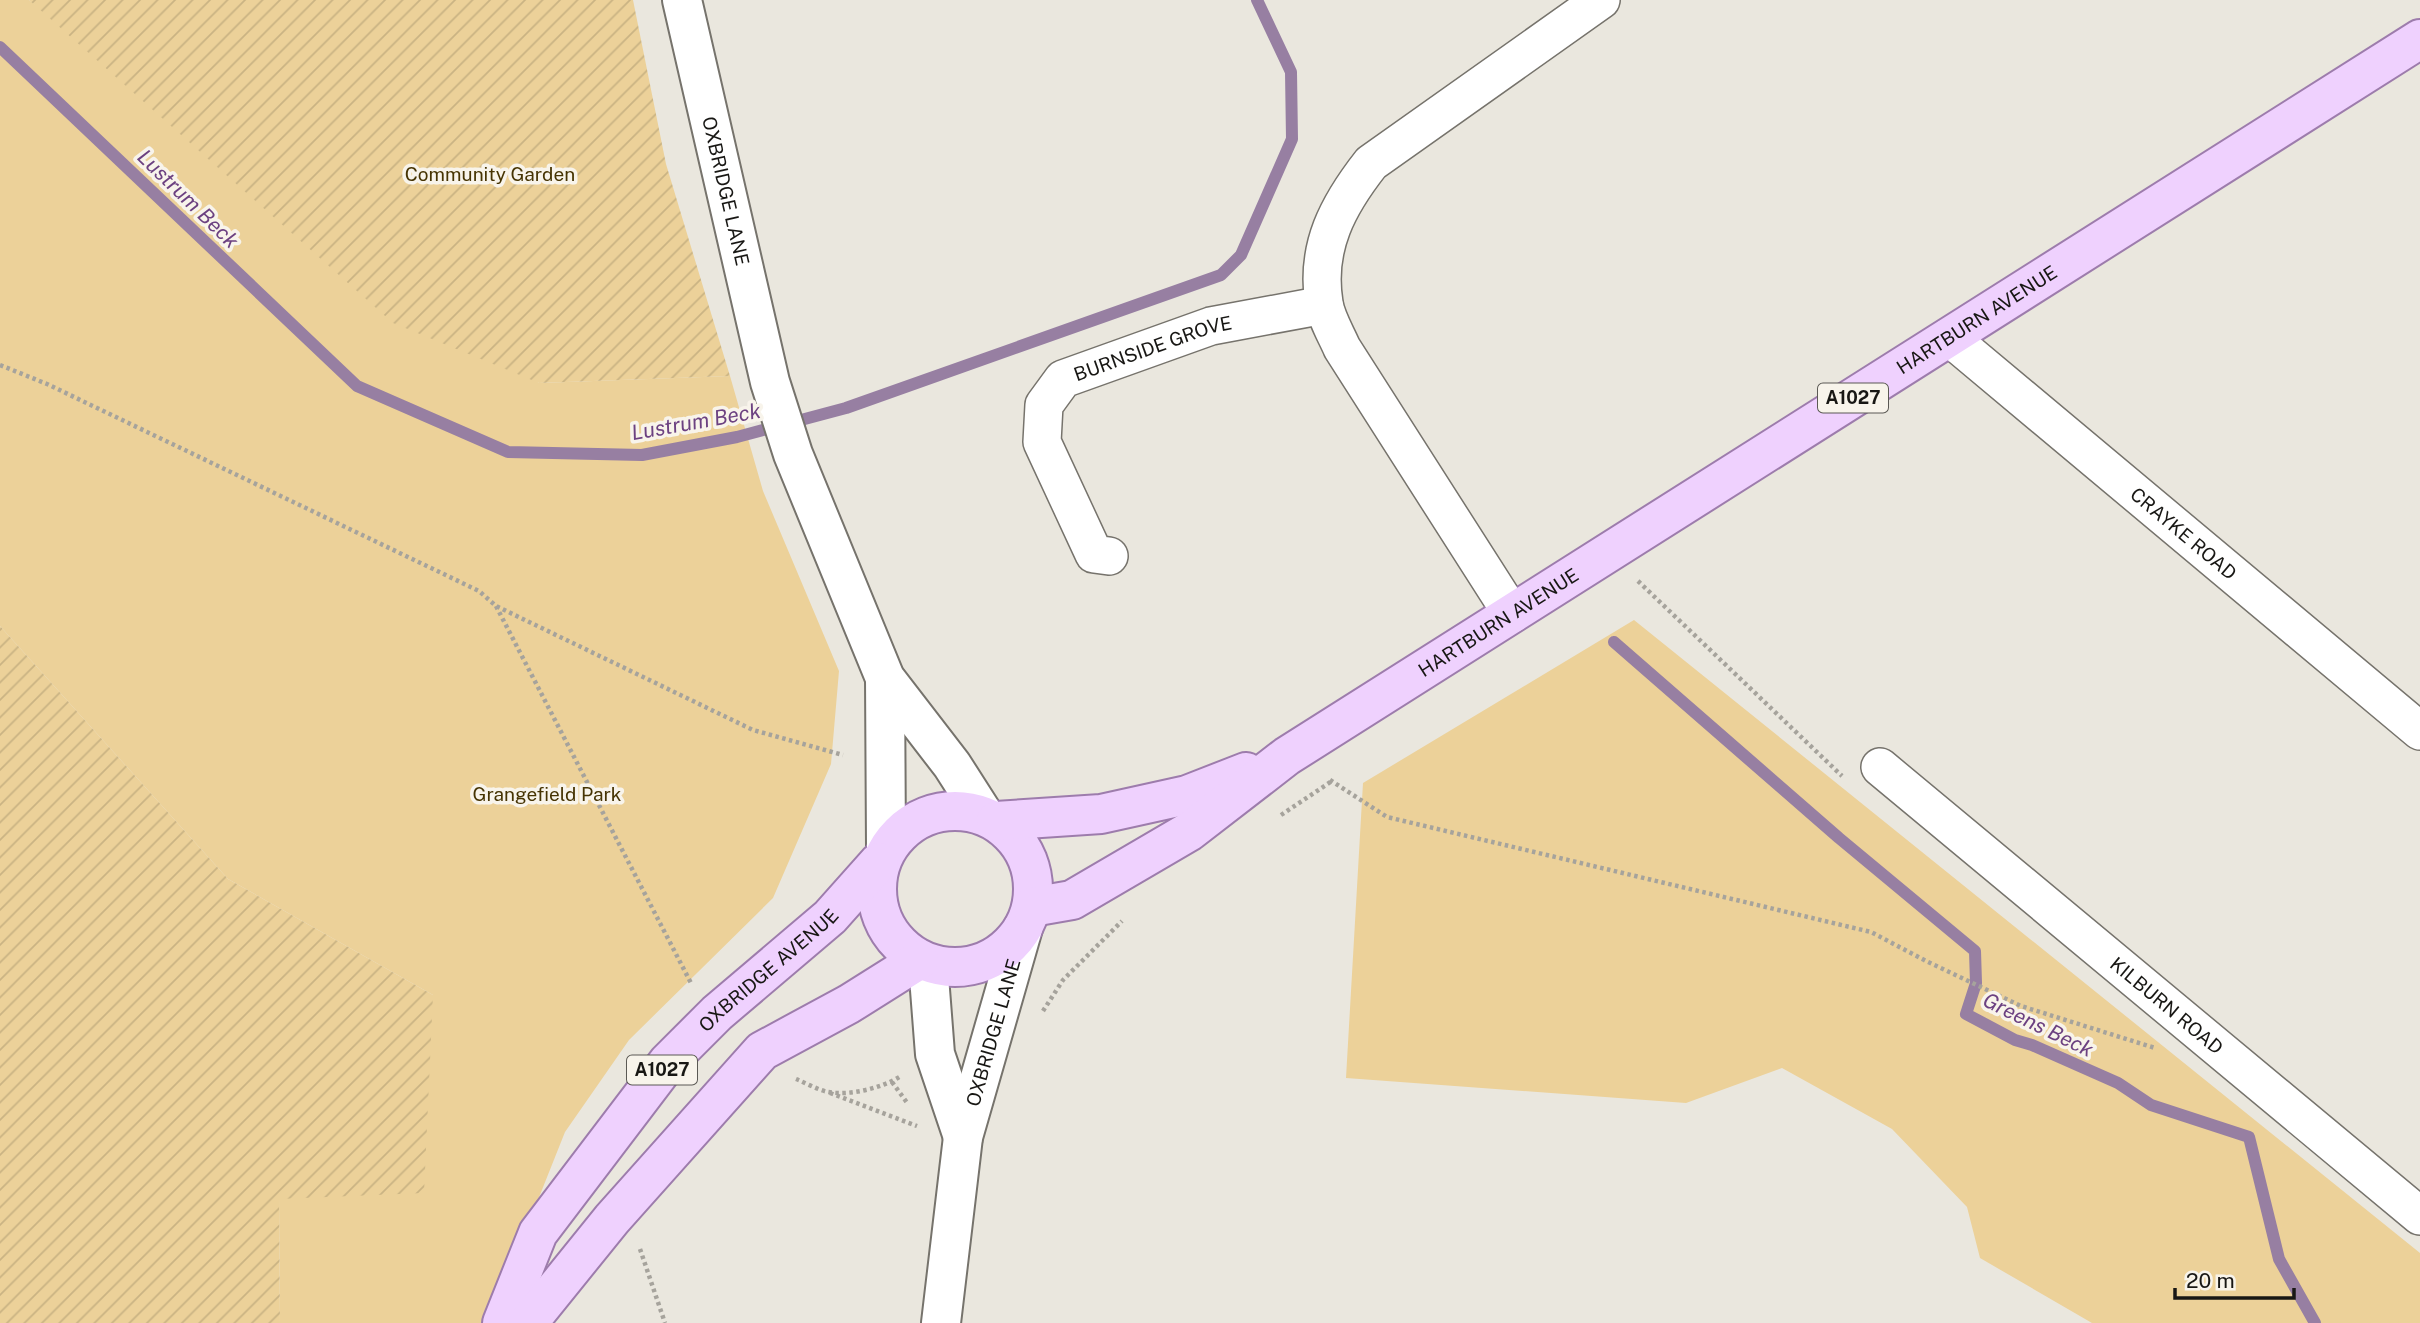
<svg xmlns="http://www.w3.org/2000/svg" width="2420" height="1323" viewBox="0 0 2420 1323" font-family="'Public Sans',sans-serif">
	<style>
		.green { fill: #ecd199 }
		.garden { fill: url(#garden-furrows) }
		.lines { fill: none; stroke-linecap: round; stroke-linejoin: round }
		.stream { stroke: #977fa2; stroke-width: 12 }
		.minor-casing { stroke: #76736c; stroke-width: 40 }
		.tertiary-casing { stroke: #76736c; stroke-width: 42 }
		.primary-casing { stroke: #9d7cac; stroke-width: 42 }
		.path { stroke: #a6a39c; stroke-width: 4.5; stroke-dasharray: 3.5 3.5; stroke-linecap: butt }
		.minor { stroke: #fff; stroke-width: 37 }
		.tertiary { stroke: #fff; stroke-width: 38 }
		.primary { stroke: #efd1fe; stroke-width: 38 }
		.labels { text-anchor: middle; stroke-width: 7; stroke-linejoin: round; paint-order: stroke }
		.shield { fill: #f8f4eb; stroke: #5b5954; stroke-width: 2 }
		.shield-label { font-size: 18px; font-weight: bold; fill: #181714 }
		.park-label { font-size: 19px; fill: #463403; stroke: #f8f4eb }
		.street-label { font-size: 19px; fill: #181714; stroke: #f8f4eb }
		.water-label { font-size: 21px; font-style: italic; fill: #6c4181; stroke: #f8f4eb }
	</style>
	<defs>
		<pattern id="garden-furrows" width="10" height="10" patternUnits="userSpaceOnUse" patternTransform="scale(1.75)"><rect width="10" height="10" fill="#ecd199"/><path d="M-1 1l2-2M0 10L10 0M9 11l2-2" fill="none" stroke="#cab383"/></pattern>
	</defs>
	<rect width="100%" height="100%" fill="#eae7de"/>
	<!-- green -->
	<g class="green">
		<path d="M 0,0 L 29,0 L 539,383 L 730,376 L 763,491 L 839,671 L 831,764 L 773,898 L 629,1040 L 565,1132 L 489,1323 L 280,1323 L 279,1199 L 433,995 L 228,879 L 0,626 Z"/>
		<path d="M 1634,620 L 2420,1253 L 2420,1323 L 2092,1323 L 1980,1258 L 1967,1207 L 1892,1129 L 1782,1068 L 1686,1103 L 1346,1078 L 1363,783 Z"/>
	</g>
	<!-- garden -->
	<g class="garden">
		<path d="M 29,0 L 633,0 L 666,164 L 730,376 L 539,383 L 393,323 Z"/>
		<path d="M 0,626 L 228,879 L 433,995 L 424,1193 L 279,1199 L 280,1323 L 0,1323 Z"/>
	</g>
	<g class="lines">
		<!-- stream -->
		<g class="stream">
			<path d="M 0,47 L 357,386 L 508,452 L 642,455 L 737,437 L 846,408 L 1221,275 L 1241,255 L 1292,139 L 1291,72 L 1257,0"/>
			<path d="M 1614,642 L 1839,838 L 1975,951 L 1976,983 L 1966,1014 L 2015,1040 L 2032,1045 L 2118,1083 L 2151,1105 L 2249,1137 L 2279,1259 L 2315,1323"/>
		</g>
		<defs>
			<g id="minor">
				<path id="s1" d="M 1949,337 L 2420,731"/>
				<path id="s2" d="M 1109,556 L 1094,554 L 1042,442 L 1044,405 L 1063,379 L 1211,326 L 1324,305"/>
				<path d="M 1512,614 L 1342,348 C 1336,334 1326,318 1324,303 C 1315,247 1338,205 1371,163 L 1601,0"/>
				<path id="s3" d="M 1880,767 L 2420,1216"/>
			</g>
			<g id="tertiary">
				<path id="s4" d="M 682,0 L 770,382 L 793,454 L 885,678 L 952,765 L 984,815"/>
				<path d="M 885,678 L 886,847"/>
				<path d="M 928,964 L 935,1054 L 963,1137"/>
				<path id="s5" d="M 941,1323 L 963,1137 L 1023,928"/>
			</g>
			<g id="primary">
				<circle cx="955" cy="889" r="78"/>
				<path d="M 996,821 L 1101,814 L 1187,795 L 1246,772"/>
				<path id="s6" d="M 1032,907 L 1072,900 L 1190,831 L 1287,756 L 2420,39"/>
				<path id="s7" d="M 502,1323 L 538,1233 L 668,1062 L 717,1013 L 830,917 L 879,862"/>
				<path d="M 528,1323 L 612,1219 L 762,1051 L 849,1004 L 919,960"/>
			</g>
		</defs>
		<!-- minor casing -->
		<use href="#minor" class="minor-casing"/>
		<!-- tertiary casing -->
		<use href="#tertiary" class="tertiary-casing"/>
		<!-- primary casing -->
		<use href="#primary" class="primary-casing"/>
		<!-- path -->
		<g class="path">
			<path d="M 0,365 L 47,384 L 479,591 L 496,606 L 753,730 L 843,755"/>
			<path d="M 1638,581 L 1842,776"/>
			<path d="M 496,606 L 692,985"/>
			<path d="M 1330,780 L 1387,817 L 1871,932 L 1928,962 L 2021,1006 L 2155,1048"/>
			<path d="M 1281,815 L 1332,781"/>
			<path d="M 1043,1011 L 1063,980 L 1122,921"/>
			<path d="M 796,1079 C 806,1083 818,1090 828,1092 C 850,1096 882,1088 901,1076"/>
			<path d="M 892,1082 L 908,1104"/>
			<path d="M 830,1093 L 917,1126"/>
			<path d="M 640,1249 L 665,1323"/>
		</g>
		<!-- minor -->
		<use href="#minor" class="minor"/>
		<!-- tertiary -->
		<use href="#tertiary" class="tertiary"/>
		<!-- primary -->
		<use href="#primary" class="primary"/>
	</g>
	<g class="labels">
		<!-- shield labels -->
		<g class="shield">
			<rect x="1818" y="383.5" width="70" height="29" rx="5"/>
			<rect x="627" y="1055.5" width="70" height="29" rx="5"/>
		</g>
		<g class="shield-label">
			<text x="1853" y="404">A1027</text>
			<text x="662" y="1076">A1027</text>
		</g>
		<!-- park labels -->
		<g class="park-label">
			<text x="490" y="181">Community Garden</text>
			<text x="547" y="801">Grangefield Park</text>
		</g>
		<!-- street labels -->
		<g class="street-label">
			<text dy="7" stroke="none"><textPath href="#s4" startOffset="196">OXBRIDGE LANE</textPath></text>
			<text dy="7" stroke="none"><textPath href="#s6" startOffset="1116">HARTBURN AVENUE</textPath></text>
			<text dy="7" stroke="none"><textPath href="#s2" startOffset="303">BURNSIDE GROVE</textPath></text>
			<text dy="7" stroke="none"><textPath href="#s1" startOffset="306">CRAYKE ROAD</textPath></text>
			<text dy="7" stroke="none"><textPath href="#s6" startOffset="550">HARTBURN AVENUE</textPath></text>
			<text dy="7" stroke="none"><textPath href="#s7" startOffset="448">OXBRIDGE AVENUE</textPath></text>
			<text dy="7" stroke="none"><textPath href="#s3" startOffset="373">KILBURN ROAD</textPath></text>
			<text dy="7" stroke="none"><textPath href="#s5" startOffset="296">OXBRIDGE LANE</textPath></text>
		</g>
		<!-- water labels -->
		<g class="water-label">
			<text transform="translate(188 199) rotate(44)" y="7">Lustrum Beck</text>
			<text transform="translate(696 422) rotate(-10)" y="7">Lustrum Beck</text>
			<text transform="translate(2038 1025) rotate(26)" y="7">Greens Beck</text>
		</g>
	</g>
	<!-- scale -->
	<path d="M2175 1288v10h119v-10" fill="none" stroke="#181714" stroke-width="3.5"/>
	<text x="2186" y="1288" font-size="21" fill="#181714" stroke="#f8f4eb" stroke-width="5" paint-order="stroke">20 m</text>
</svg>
